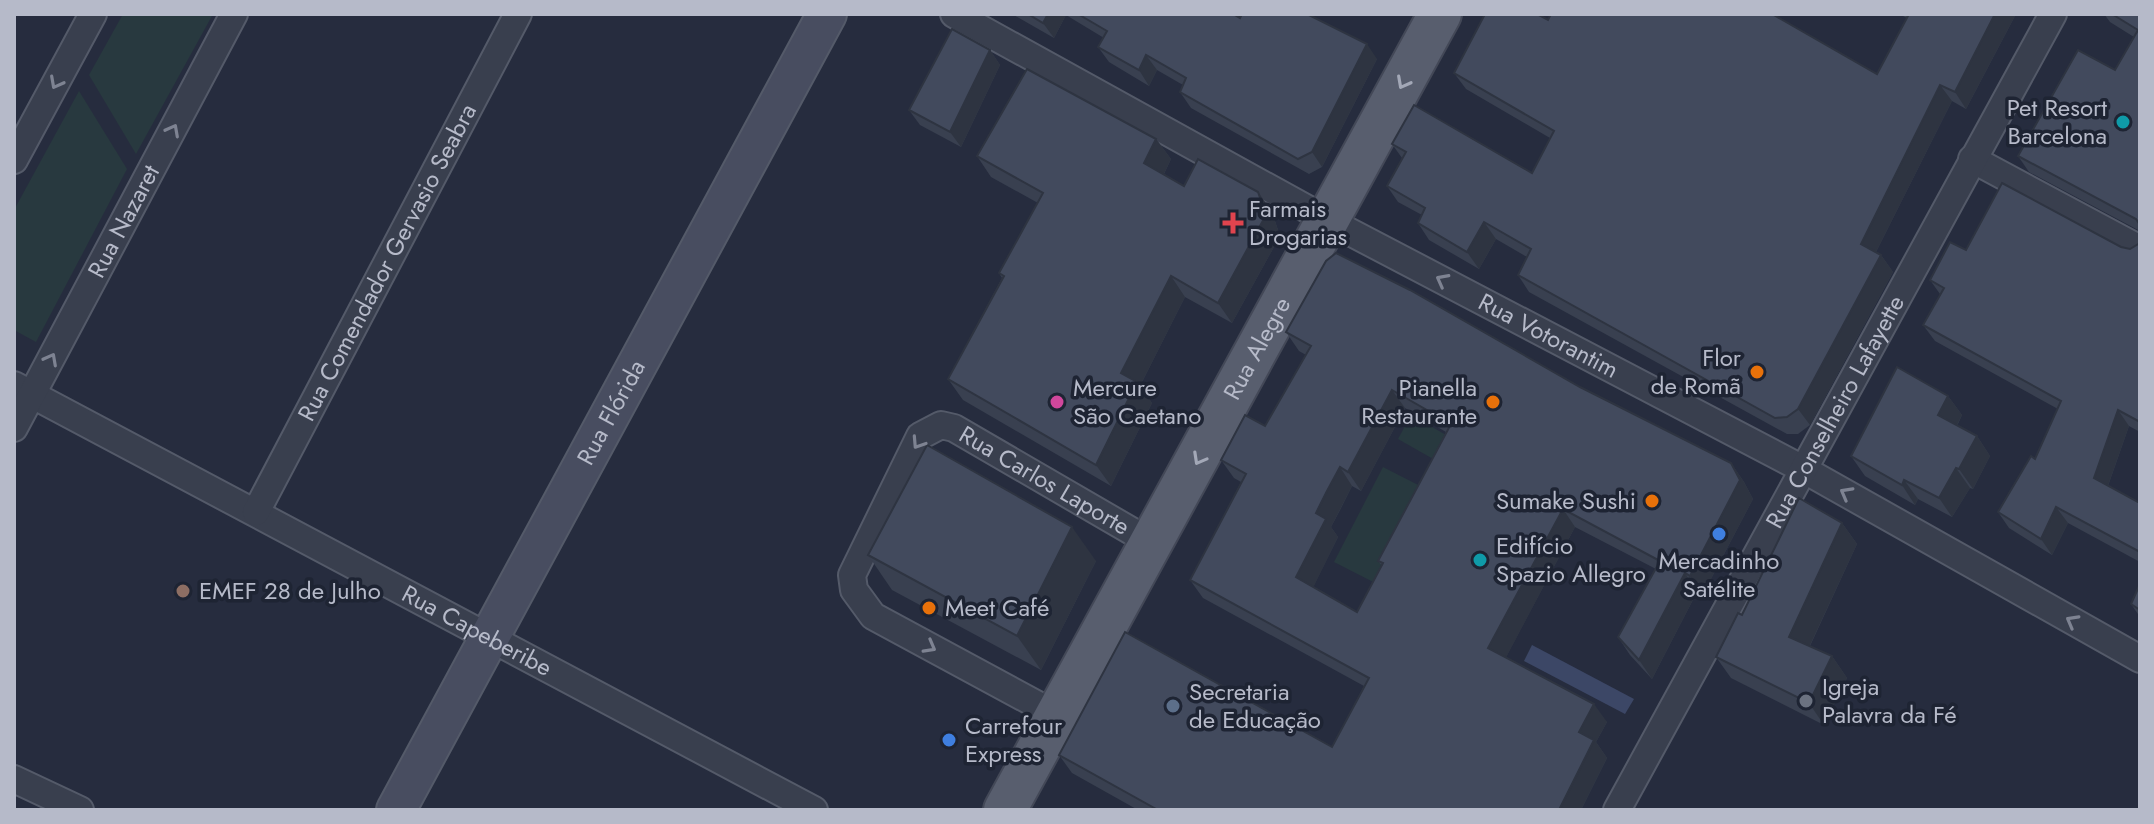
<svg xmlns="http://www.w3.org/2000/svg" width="2154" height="824" viewBox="0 0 2154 824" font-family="Jost,sans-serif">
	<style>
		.green { fill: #28393f }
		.water { fill: #3c4766 }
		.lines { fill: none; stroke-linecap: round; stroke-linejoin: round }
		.street-casing { stroke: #545a69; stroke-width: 30 }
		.secondary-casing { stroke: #545a69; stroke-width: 42 }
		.primary-casing { stroke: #434857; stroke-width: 46 }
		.street { stroke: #393f4e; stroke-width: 26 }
		.secondary { stroke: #484d60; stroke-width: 38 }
		.primary { stroke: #585e6e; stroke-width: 42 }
		.wall { fill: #394050; fill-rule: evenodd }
		.shaded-wall { fill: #2e3441 }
		.building { fill: #424a5d; stroke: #2e3441; stroke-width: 2; fill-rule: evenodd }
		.oneway { stroke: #7e8392 }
		.oneway2 { stroke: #a3a8b7 }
		.culture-dot { fill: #0f9aa8; stroke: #1e2433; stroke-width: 3 }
		.health-dot { fill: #e0444e; stroke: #1e2433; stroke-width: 3 }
		.food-dot { fill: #e8710a; stroke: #1e2433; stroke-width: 3 }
		.hotel-dot { fill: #d1479c; stroke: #1e2433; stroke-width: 3 }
		.shop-dot { fill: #3f7fe0; stroke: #1e2433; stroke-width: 3 }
		.education-dot { fill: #8d6e63; stroke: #1e2433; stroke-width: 3 }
		.worship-dot { fill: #6b7280; stroke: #1e2433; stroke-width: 3 }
		.service-dot { fill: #5c6f8a; stroke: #1e2433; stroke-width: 3 }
		.labels { text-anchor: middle; stroke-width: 7; stroke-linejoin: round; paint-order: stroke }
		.poi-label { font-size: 24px; fill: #b6bac9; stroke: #1e2433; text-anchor: start }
		.street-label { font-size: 24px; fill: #b6bac9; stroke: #1e2433 }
	</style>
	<rect width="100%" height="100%" fill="#262c3e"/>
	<!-- green -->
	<g class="green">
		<path d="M 123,14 L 213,14 L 136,154 L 89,75 Z"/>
		<path d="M 79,91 L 127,169 L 36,342 L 14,330 L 14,210 Z"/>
		<path d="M 1411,415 L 1483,456 L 1470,480 L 1398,439 Z"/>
		<path d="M 1383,467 L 1426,489 L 1377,584 L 1334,562 Z"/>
	</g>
	<!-- water -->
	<path class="water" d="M 1532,645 L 1634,699 L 1625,714 L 1524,661 Z"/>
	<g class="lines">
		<defs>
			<g id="street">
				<path id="s1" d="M 954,14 L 1329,221 L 1801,468 L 2140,659"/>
				<path d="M 1972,159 L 2140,249"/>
				<path d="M 14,160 L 93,14"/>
				<path id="s2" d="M 14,385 L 814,810"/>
				<path id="s3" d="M 14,428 L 234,14"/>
				<path id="s4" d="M 256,512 L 518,14"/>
				<path id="s5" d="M 1058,716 L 873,616 L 854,590 L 852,575 L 920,436 L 941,425 L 954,428 L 1152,543"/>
				<path d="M 14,779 L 80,810"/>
				<path id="s6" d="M 1617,810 L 2053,14"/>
			</g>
			<g id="secondary">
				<path id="s7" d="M 396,810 L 827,14"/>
			</g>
			<g id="primary">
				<path id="s8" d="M 1005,810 L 1440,14"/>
			</g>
		</defs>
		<!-- street casing -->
		<use href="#street" class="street-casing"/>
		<!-- secondary casing -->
		<use href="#secondary" class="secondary-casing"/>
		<!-- primary casing -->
		<use href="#primary" class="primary-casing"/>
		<!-- street -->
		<use href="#street" class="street"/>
		<!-- secondary -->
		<use href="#secondary" class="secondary"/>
		<!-- primary -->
		<use href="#primary" class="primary"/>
	</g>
	<!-- wall -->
	<g class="wall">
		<path d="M 1012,14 L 1233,14 L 1240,18 L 1377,59 L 1322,167 L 1309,174 L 1191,108 L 1180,92 L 1183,85 L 1157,70 L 1149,86 L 1109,62 L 1098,47 L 1104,38 L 1066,15 L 1054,38 Z"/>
		<path d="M 1899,14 L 2016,14 L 1966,109 L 1952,101 L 1876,252 L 1881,255 L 1893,272 L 1810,425 L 1798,434 L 1787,434 L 1529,292 L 1518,275 L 1527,257 L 1496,239 L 1479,269 L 1429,240 L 1418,223 L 1422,215 L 1398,202 L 1387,186 L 1402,158 L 1392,144 L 1532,173 L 1550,138 L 1466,89 L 1454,73 L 1548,20 L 1877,74 L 1907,18 Z"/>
		<path d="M 2104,14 L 2140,14 L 2140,231 L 2029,172 L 2018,156 L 2115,70 L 2134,37 L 2110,22 Z"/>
		<path d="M 990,50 L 1000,65 L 961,147 L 920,125 L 909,110 Z"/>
		<path d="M 1156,139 L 1171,159 L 1164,174 L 1184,186 L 1272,212 L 1280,236 L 1232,323 L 1185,297 L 1140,386 L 1152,403 L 1111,486 L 963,400 L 948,379 L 1002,278 L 999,273 L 1038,203 L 991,177 L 977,156 Z"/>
		<path d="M 2140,243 L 2140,432 L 2129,426 L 2108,486 L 2140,503 L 2140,562 L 2068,523 L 2052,555 L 2009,528 L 1998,512 L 2035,459 L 2058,409 L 1935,341 L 1923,325 L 1940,294 L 1930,280 L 1966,250 L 2121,247 L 2130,249 Z"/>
		<path d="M 1286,332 L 1580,387 L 1731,463 L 1744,482 L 1753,499 L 1703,594 L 1697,592 L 1652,679 L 1630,655 L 1618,637 L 1656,569 L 1575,527 L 1506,657 L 1607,722 L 1596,742 L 1607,758 L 1581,810 L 1138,810 L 1072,773 L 1059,755 L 1332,747 L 1364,686 L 1203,598 L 1190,580 L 1241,482 L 1234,478 L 1221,460 L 1265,426 L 1306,355 L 1299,351 ZM 1405,408 L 1446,432 L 1378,561 L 1382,566 L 1357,612 L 1313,587 L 1338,537 L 1331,527 L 1340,510 L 1352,486 L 1361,491 Z"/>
		<path d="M 1948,396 L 1962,415 L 1957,426 L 1977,436 L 1990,456 L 1973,489 L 1970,488 L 1952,517 L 1918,499 L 1915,505 L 1865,476 L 1851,456 Z"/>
		<path d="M 1842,523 L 1857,544 L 1810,646 L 1832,656 L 1847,678 L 1824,725 L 1731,678 L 1716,657 L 1742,615 Z"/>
		<path d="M 868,555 L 1096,561 L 1041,670 L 892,590 Z"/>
		<path d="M 2140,584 L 2140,617 L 2131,604 Z"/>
	</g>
	<!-- shaded-wall -->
	<g class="shaded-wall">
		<path d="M 1048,14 L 1065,14 L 1066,15 L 1054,38 L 1043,23 Z"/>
		<path d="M 1995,14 L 2016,14 L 1966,109 L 1955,92 Z"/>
		<path d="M 1367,44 L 1377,59 L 1322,167 L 1312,152 Z"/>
		<path d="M 990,50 L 1000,65 L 961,147 L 950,132 Z"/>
		<path d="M 1146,55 L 1157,70 L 1149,86 L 1139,70 Z"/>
		<path d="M 1940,85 L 1952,101 L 1872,260 L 1861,244 Z"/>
		<path d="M 1156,139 L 1171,159 L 1159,184 L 1144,163 Z"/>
		<path d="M 1258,192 L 1272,212 L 1280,236 L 1232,323 L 1218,303 Z"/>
		<path d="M 1484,222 L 1496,239 L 1479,269 L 1467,252 Z"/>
		<path d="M 1881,255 L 1893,272 L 1810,425 L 1798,409 Z"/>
		<path d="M 1171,276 L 1185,297 L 1140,386 L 1152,403 L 1111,486 L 1096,465 L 1121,373 Z"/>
		<path d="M 1392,390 L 1405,408 L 1361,491 L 1348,472 Z"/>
		<path d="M 1948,396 L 1962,415 L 1952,435 L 1938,415 Z"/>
		<path d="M 2118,410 L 2129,426 L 2105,494 L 2094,478 Z"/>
		<path d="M 1977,436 L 1990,456 L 1973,489 L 1959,469 Z"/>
		<path d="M 1731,463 L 1744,482 L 1753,499 L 1703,594 L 1690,576 Z"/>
		<path d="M 1340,467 L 1352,486 L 1331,527 L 1338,537 L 1309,596 L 1296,577 L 1316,513 Z"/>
		<path d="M 1956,468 L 1970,488 L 1952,517 L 1939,498 Z"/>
		<path d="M 1904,480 L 1918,499 L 1915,505 L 1902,485 Z"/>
		<path d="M 2056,507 L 2068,523 L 2052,555 L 2041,539 Z"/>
		<path d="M 1563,509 L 1575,527 L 1501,667 L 1488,648 Z"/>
		<path d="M 1842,523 L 1857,544 L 1804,658 L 1789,637 Z"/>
		<path d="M 1072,527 L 1096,561 L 1041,670 L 1017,636 Z"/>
		<path d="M 1685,573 L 1697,592 L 1652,679 L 1639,660 Z"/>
		<path d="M 1832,656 L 1847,678 L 1824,725 L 1809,703 Z"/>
		<path d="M 1594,704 L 1607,722 L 1596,742 L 1607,758 L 1581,810 L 1559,810 L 1579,732 Z"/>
	</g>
	<!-- building -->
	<g class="building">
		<path d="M 1028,14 L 1048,14 L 1043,23 Z"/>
		<path d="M 1078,14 L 1233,14 L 1240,18 L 1242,14 L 1307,14 L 1367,44 L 1312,152 L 1298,159 L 1180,92 L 1186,78 L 1146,55 L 1139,70 L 1098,47 L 1107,31 Z"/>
		<path d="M 1485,14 L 1537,14 L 1548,20 L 1551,14 L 1772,14 L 1877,74 L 1909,14 L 1995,14 L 1955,92 L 1940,85 L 1861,244 L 1881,255 L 1798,409 L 1787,417 L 1775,418 L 1518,275 L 1531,249 L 1484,222 L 1467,252 L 1418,223 L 1425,208 L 1387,186 L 1406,152 L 1392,144 L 1414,105 L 1532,173 L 1554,131 L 1454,73 Z"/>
		<path d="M 2112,14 L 2140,14 L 2140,225 L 2136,219 L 2018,156 L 2078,50 L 2115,70 L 2138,30 Z"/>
		<path d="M 952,29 L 990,50 L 950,132 L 909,110 Z"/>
		<path d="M 1027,69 L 1156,139 L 1144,163 L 1184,186 L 1198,159 L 1258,192 L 1266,215 L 1218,303 L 1171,276 L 1121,373 L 1137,382 L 1096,465 L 948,379 L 1004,276 L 999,273 L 1043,193 L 977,156 Z"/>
		<path d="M 2002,183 L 2121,247 L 2130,249 L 2140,243 L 2140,422 L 2118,410 L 2094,478 L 2140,503 L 2140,552 L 2056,507 L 2041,539 L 1998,512 L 2031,456 L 2035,459 L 2061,401 L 1923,325 L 1944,288 L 1930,280 L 1950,242 L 1966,250 Z"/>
		<path d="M 1336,253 L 1410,290 L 1580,387 L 1731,463 L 1740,480 L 1690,576 L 1685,573 L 1639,660 L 1618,637 L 1660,561 L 1563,509 L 1488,648 L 1594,704 L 1579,732 L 1594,740 L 1559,810 L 1158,810 L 1059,755 L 1125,632 L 1332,747 L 1369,678 L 1190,580 L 1246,474 L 1221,460 L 1245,415 L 1265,426 L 1311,346 L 1286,332 L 1326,261 ZM 1392,390 L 1451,424 L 1378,561 L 1383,563 L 1357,612 L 1296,577 L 1326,519 L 1316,513 L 1327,491 L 1340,467 L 1348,472 Z"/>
		<path d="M 1897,367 L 1948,396 L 1938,415 L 1977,436 L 1959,469 L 1956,468 L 1939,498 L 1904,480 L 1902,485 L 1851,456 Z"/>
		<path d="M 927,445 L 1072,527 L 1017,636 L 868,555 Z"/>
		<path d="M 1799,498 L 1842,523 L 1789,637 L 1832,656 L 1809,703 L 1716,657 L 1738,613 L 1742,615 Z"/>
		<path d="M 2140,584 L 2140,610 L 2131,604 Z"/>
	</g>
	<!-- one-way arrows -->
	<defs><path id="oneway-chevron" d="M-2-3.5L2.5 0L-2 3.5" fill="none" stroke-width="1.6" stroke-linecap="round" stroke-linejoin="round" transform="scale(2)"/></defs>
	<g class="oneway">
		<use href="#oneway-chevron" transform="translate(56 83) rotate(118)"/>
		<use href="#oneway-chevron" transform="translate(173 130) rotate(-62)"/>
		<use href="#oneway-chevron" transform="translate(1442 280) rotate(-152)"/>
		<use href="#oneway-chevron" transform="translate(51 359) rotate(-62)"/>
		<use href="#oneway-chevron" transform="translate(918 443) rotate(123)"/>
		<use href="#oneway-chevron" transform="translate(1846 493) rotate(-151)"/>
		<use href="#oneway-chevron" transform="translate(2072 621) rotate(-151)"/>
		<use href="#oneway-chevron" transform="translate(930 647) rotate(29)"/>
	</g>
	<g class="oneway2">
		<use href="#oneway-chevron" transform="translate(1403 83) rotate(118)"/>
		<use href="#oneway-chevron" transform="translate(1199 459) rotate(119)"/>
	</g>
	<!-- markers -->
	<g class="culture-dot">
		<circle cx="2123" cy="122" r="8"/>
		<circle cx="1480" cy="560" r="8"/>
	</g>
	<path class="health-dot" d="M1229 211h8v8h8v8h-8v8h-8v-8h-8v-8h8z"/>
	<g class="food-dot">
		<circle cx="1757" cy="372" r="8"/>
		<circle cx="1493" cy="402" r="8"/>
		<circle cx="1652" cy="501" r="8"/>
		<circle cx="929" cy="608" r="8"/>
	</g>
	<circle class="hotel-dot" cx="1057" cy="402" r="8"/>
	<g class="shop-dot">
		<circle cx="1719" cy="534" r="8"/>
		<circle cx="949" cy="740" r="8"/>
	</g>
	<circle class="education-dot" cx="183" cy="591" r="8"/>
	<circle class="worship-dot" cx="1806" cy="701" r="8"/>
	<circle class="service-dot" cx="1173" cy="706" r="8"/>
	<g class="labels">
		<!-- poi labels -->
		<g class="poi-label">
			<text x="2107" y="116" text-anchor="end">Pet Resort<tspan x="2107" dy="28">Barcelona</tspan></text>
			<text x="1249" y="217">Farmais<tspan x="1249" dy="28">Drogarias</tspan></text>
			<text x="1741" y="366" text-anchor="end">Flor<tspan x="1741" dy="28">de Romã</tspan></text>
			<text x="1073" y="396">Mercure<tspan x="1073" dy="28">São Caetano</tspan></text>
			<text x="1477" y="396" text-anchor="end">Pianella<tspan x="1477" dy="28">Restaurante</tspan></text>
			<text x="1636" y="509" text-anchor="end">Sumake Sushi</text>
			<text x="1496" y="554">Edifício<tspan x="1496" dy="28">Spazio Allegro</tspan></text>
			<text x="1719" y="569" text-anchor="middle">Mercadinho<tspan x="1719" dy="28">Satélite</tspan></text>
			<text x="199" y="599">EMEF 28 de Julho</text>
			<text x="945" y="616">Meet Café</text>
			<text x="1822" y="695">Igreja<tspan x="1822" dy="28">Palavra da Fé</tspan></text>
			<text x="1189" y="700">Secretaria<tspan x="1189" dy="28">de Educação</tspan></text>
			<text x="965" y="734">Carrefour<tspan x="965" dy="28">Express</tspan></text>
		</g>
		<!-- street labels -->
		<g class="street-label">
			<text dy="8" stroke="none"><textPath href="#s3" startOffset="234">Rua Nazaret</textPath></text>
			<text dy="8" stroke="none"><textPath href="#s4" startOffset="282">Rua Comendador Gervasio Seabra</textPath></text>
			<text dy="8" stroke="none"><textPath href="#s1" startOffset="676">Rua Votorantim</textPath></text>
			<text dy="8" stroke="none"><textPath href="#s8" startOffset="526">Rua Alegre</textPath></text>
			<text dy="8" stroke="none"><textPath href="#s7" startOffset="452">Rua Flórida</textPath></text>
			<text dy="8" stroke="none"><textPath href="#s6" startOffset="454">Rua Conselheiro Lafayette</textPath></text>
			<text dy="8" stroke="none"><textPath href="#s5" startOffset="554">Rua Carlos Laporte</textPath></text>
			<text dy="8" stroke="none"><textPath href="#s2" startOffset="524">Rua Capeberibe</textPath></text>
		</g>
	</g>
	<!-- border -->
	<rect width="2154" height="824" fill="none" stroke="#b6bac9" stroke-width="32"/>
</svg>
